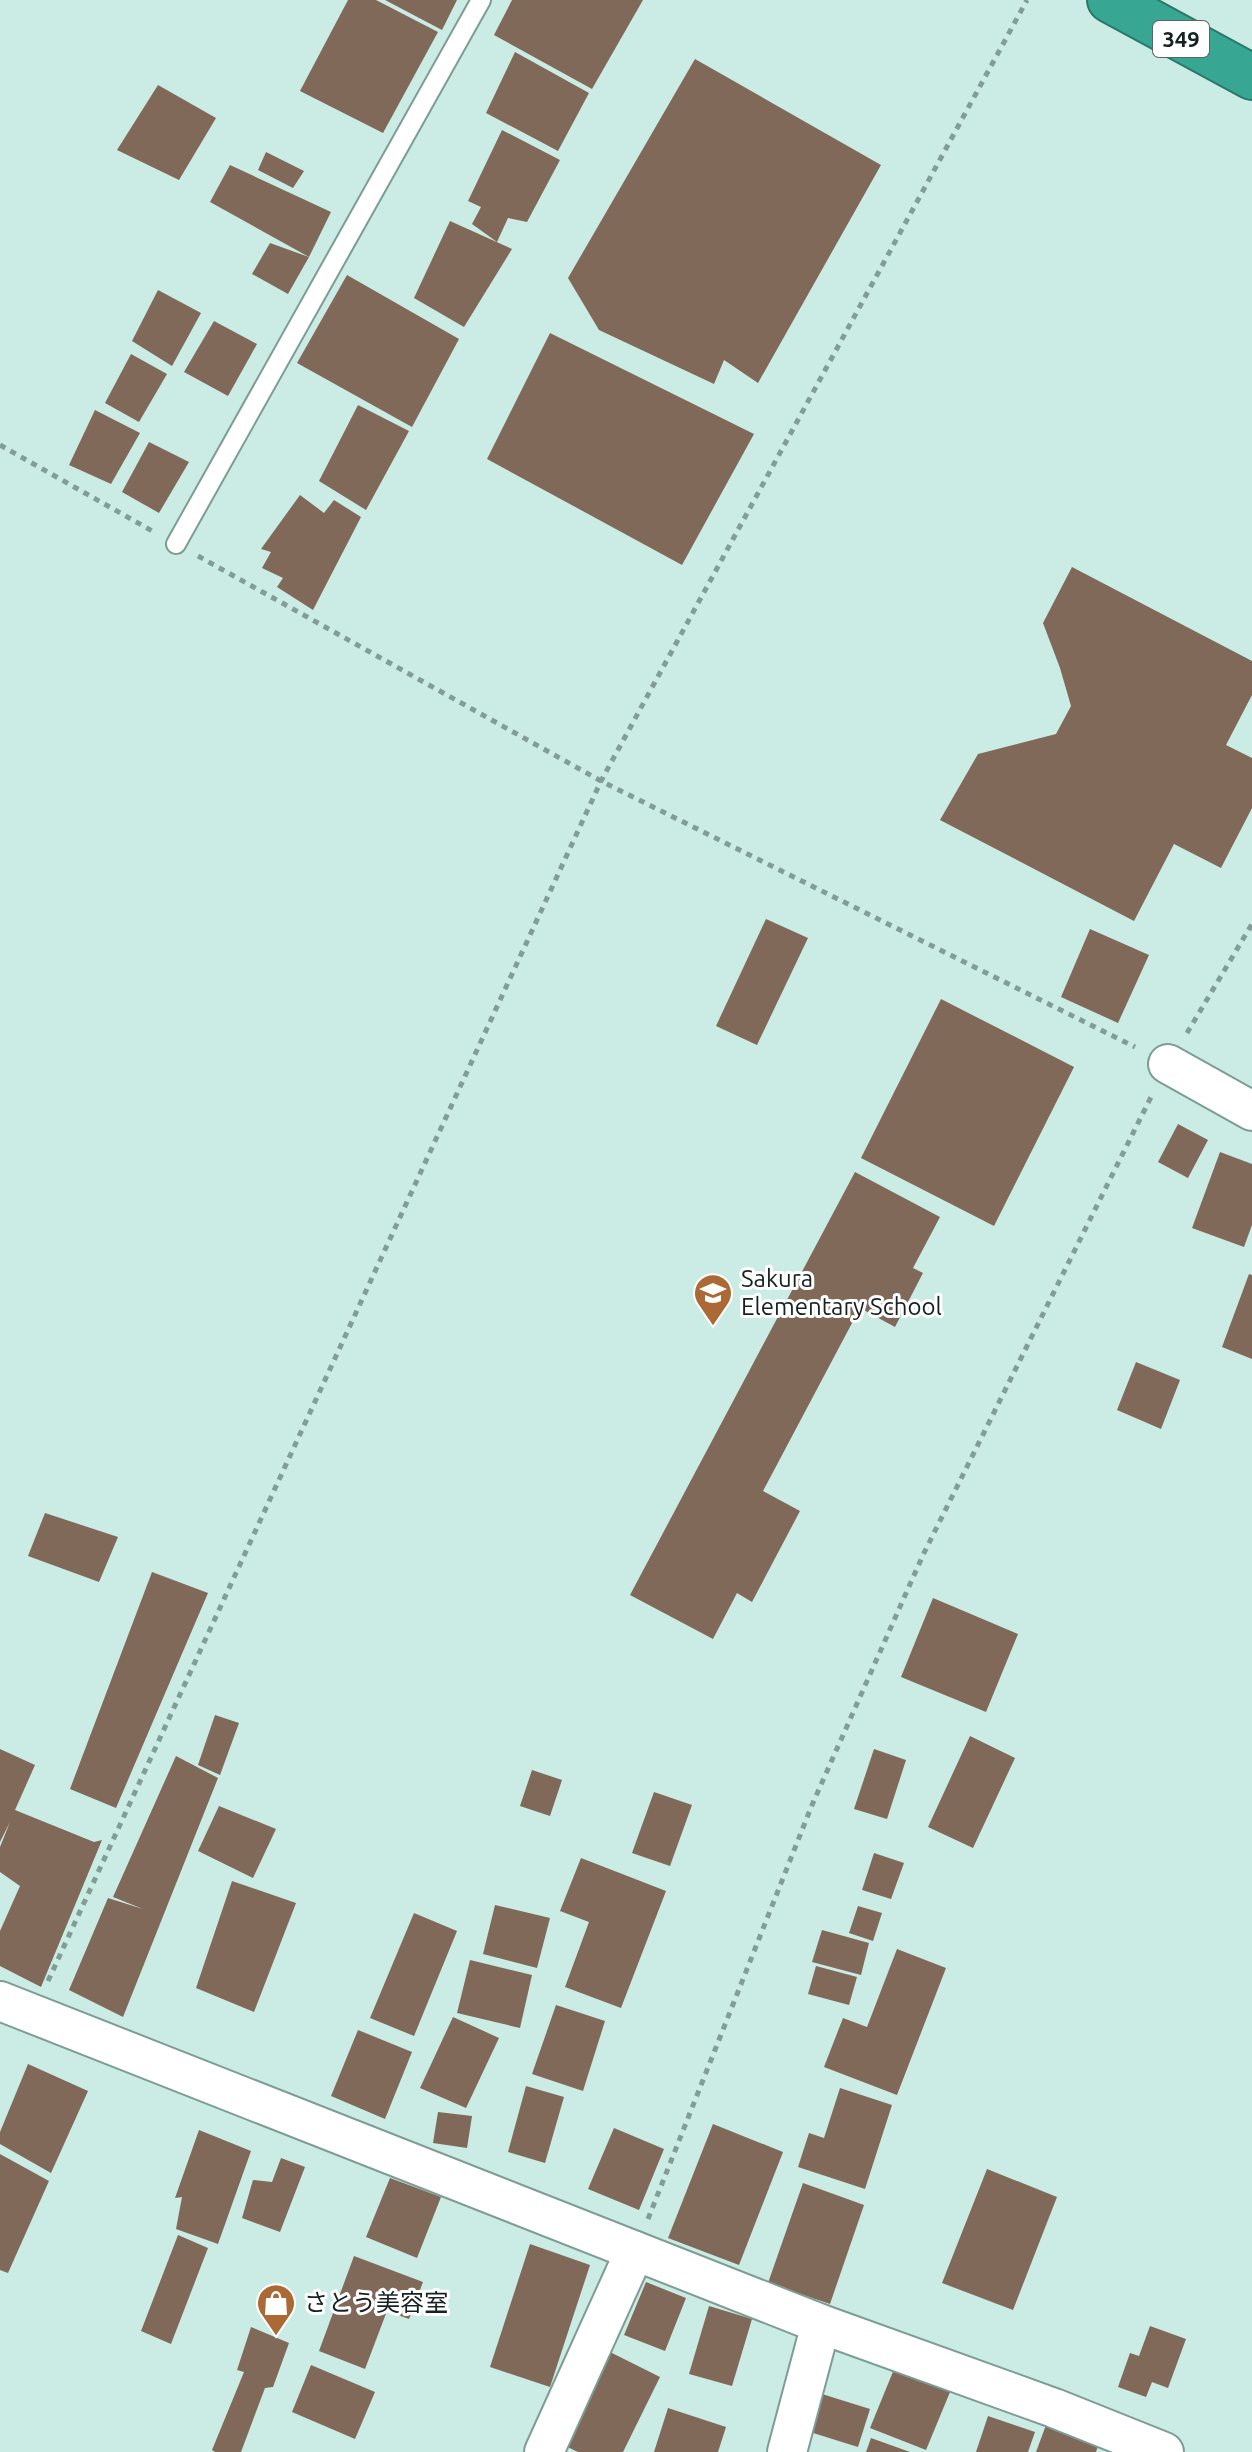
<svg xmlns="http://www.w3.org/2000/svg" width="1252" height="2452" viewBox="0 0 1252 2452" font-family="Ubuntu,'Noto Sans JP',sans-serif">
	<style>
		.building { fill: #806959 }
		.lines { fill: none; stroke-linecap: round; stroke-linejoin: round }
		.lane-casing { stroke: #7c9c94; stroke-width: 22 }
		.street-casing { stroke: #7c9c94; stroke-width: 42 }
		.highway-casing { stroke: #2b786a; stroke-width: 48 }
		.path { stroke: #829c96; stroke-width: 5; stroke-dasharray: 6 6; stroke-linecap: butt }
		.lane { stroke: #fff; stroke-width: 18 }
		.street { stroke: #fff; stroke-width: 38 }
		.highway { stroke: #37a692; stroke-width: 44 }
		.labels { text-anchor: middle; stroke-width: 6; stroke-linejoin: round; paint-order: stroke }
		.shield { fill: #fff; stroke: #5b6462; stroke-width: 2 }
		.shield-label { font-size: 22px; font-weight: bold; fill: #15221f }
		.poi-label { font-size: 24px; fill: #15221f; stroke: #fff; text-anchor: start }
	</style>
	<rect width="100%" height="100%" fill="#caece4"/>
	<!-- building -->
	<g class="building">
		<path d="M 348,0 L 376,0 L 438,32 L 383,133 L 300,91 Z"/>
		<path d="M 385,0 L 457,0 L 442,30 Z"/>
		<path d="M 512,0 L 643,0 L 592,89 L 494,35 Z"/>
		<path d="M 515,52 L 589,93 L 558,151 L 486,113 Z"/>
		<path d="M 695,59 L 881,165 L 758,383 L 724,360 L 714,384 L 599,330 L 568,278 Z"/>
		<path d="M 158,85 L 216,118 L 179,180 L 117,150 Z"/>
		<path d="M 502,130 L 560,160 L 527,222 L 508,218 L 497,242 L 472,224 L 481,207 L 468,201 Z"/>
		<path d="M 266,152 L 304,171 L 293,188 L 258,170 Z"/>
		<path d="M 230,165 L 331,212 L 309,257 L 210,202 Z"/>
		<path d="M 450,221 L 512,249 L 464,327 L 414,298 Z"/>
		<path d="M 270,243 L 309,257 L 288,294 L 252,274 Z"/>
		<path d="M 347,275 L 459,339 L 412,427 L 297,363 Z"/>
		<path d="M 158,290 L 201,313 L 172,366 L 132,341 Z"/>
		<path d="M 214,321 L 257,344 L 228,396 L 184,372 Z"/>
		<path d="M 550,333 L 754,434 L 682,565 L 487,459 Z"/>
		<path d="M 131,354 L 167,374 L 139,422 L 105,403 Z"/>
		<path d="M 358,405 L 409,431 L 366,510 L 319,481 Z"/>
		<path d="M 95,410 L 140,433 L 111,484 L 69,465 Z"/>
		<path d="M 149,442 L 189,462 L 159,513 L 122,492 Z"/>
		<path d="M 300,495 L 324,513 L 334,500 L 361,517 L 313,610 L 277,587 L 283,578 L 262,568 L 271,552 L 261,549 Z"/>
		<path d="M 1072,567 L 1252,661 L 1252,695 L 1226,745 L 1252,758 L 1252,808 L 1221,868 L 1174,844 L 1134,921 L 940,820 L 978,754 L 1056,734 L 1071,706 L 1060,668 L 1043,623 Z"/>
		<path d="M 766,919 L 808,938 L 757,1045 L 716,1026 Z"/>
		<path d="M 1090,929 L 1149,955 L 1118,1023 L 1061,997 Z"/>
		<path d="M 941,999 L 1074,1067 L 994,1226 L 861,1158 Z"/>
		<path d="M 1178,1124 L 1208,1140 L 1188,1178 L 1158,1162 Z"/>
		<path d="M 1220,1152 L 1252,1164 L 1252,1225 L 1244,1247 L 1192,1228 Z"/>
		<path d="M 855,1172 L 940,1217 L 913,1268 L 923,1273 L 895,1327 L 860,1308 L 763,1491 L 800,1511 L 752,1602 L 737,1593 L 713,1639 L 630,1595 Z"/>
		<path d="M 1249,1274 L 1252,1275 L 1252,1359 L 1222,1347 Z"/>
		<path d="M 1136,1362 L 1180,1380 L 1161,1429 L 1117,1410 Z"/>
		<path d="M 45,1513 L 118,1537 L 99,1582 L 28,1556 Z"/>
		<path d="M 152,1572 L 208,1593 L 116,1808 L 70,1789 Z"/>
		<path d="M 933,1598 L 1018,1634 L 986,1712 L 901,1677 Z"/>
		<path d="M 215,1715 L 239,1723 L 220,1775 L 198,1765 Z"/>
		<path d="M 970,1736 L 1015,1758 L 973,1848 L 928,1827 Z"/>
		<path d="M 0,1749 L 35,1765 L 15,1810 L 94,1842 L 102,1840 L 41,1987 L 0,1966 L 0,1931 L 20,1886 L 0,1872 L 0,1847 L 10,1822 L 0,1842 Z"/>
		<path d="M 874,1749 L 906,1760 L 887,1819 L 854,1809 Z"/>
		<path d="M 176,1756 L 218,1778 L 123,2017 L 69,1990 L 108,1898 L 143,1909 L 113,1897 Z"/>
		<path d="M 532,1770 L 562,1780 L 550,1816 L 520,1806 Z"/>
		<path d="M 654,1792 L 692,1805 L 670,1866 L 632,1853 Z"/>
		<path d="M 219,1806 L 276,1829 L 253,1878 L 198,1851 Z"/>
		<path d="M 874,1853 L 904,1863 L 891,1899 L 862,1890 Z"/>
		<path d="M 581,1858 L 666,1891 L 621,2008 L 565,1987 L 589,1922 L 560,1911 Z"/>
		<path d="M 232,1881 L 296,1903 L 254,2012 L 196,1988 Z"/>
		<path d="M 495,1905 L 550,1918 L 537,1968 L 483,1954 Z"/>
		<path d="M 858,1906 L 882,1913 L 873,1941 L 849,1933 Z"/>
		<path d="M 414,1913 L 457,1931 L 414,2036 L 370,2018 Z"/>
		<path d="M 822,1930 L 869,1943 L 861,1975 L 812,1962 Z"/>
		<path d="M 897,1949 L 946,1968 L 897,2095 L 824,2067 L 843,2018 L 867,2027 Z"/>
		<path d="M 470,1960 L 532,1975 L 520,2028 L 457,2013 Z"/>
		<path d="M 816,1966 L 857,1977 L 849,2005 L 808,1994 Z"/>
		<path d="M 556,2005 L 605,2021 L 583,2091 L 532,2074 Z"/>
		<path d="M 453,2017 L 499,2038 L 466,2108 L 420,2088 Z"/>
		<path d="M 358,2030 L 412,2052 L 385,2119 L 331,2096 Z"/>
		<path d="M 28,2064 L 88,2091 L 51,2173 L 0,2144 L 0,2132 Z"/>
		<path d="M 526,2086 L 564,2097 L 545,2163 L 508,2152 Z"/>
		<path d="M 840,2088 L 892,2105 L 865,2189 L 798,2167 L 809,2133 L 824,2138 Z"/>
		<path d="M 438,2112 L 472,2116 L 467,2148 L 433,2143 Z"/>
		<path d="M 713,2124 L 783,2152 L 739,2265 L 668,2238 Z"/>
		<path d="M 614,2128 L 664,2149 L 639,2210 L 588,2189 Z"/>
		<path d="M 199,2130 L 251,2151 L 218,2244 L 176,2229 L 182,2197 L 175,2198 Z"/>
		<path d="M 0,2154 L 49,2181 L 8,2273 L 0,2270 Z"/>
		<path d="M 281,2158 L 305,2167 L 280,2232 L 242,2218 L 253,2180 L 272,2182 Z"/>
		<path d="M 987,2169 L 1057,2197 L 1013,2310 L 942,2283 Z"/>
		<path d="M 390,2178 L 441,2197 L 417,2258 L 366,2237 Z"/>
		<path d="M 803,2183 L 864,2205 L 830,2304 L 768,2283 Z"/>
		<path d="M 178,2235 L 208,2248 L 171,2344 L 141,2331 Z"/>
		<path d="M 530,2244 L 590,2265 L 550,2387 L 490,2367 Z"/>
		<path d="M 354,2256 L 423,2282 L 409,2319 L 387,2311 L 365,2369 L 319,2351 Z"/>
		<path d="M 646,2282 L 686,2298 L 665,2351 L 624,2335 Z"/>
		<path d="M 709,2306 L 752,2319 L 732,2386 L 689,2374 Z"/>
		<path d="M 1150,2326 L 1186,2339 L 1168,2388 L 1152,2382 L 1146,2397 L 1118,2387 L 1130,2353 L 1139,2356 Z"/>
		<path d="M 251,2327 L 289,2343 L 273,2387 L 265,2388 L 241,2452 L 215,2452 L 212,2450 L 244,2372 L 237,2370 Z"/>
		<path d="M 606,2350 L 660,2377 L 623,2452 L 578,2452 L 559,2443 Z"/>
		<path d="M 899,2357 L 955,2380 L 926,2450 L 870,2428 Z"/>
		<path d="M 311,2365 L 375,2392 L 355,2439 L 292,2412 Z"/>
		<path d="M 822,2394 L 870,2409 L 858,2447 L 810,2432 Z"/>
		<path d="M 668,2408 L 726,2427 L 718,2452 L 654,2452 Z"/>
		<path d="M 988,2416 L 1035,2432 L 1028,2452 L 976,2452 Z"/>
		<path d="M 1046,2425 L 1099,2443 L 1096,2452 L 1036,2452 Z"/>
		<path d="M 871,2438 L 910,2452 L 866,2452 Z"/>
	</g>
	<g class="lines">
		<defs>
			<path id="lane" d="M 176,544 L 481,0"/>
			<g id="street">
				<path d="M 1168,1064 L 1252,1111"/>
				<path d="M 0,2001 L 821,2324 L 1054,2408 L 1164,2452"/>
				<path d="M 544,2452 L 635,2251"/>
				<path d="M 787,2452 L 821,2324"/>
			</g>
			<path id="highway" d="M 1110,0 L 1252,77"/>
		</defs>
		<!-- lane casing -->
		<use href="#lane" class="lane-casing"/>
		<!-- street casing -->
		<use href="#street" class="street-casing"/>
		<!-- highway casing -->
		<use href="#highway" class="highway-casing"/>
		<!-- path -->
		<g class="path">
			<path d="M 0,445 L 154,532"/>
			<path d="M 198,556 L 601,781 L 1135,1047"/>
			<path d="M 1187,1033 L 1252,924"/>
			<path d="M 48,1981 L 601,781 L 1027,0"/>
			<path d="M 648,2219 L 812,1805 L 923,1555 L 1151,1097"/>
		</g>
		<!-- lane -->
		<use href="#lane" class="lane"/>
		<!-- street -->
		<use href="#street" class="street"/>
		<!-- highway -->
		<use href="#highway" class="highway"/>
	</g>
	<!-- icons -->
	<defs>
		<symbol id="school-pin" viewBox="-11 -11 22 30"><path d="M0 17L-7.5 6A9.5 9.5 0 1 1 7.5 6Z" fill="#ab6a35" stroke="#fff"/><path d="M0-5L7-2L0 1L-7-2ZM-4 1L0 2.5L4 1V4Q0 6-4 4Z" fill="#fff"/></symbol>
		<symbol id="shop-pin" viewBox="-11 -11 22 30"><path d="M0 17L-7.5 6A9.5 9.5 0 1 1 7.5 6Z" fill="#ab6a35" stroke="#fff"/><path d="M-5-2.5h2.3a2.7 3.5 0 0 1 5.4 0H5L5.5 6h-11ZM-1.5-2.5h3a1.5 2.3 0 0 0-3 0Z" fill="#fff"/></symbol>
	</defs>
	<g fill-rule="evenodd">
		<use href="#school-pin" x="691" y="1271" width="44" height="60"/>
		<use href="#shop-pin" x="254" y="2281" width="44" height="60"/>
	</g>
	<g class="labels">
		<!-- shield labels -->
		<rect class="shield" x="1153" y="21" width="56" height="36" rx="6"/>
		<g class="shield-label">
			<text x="1181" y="47">349</text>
		</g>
		<!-- poi labels -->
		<g class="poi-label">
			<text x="741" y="1287">Sakura<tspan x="741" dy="28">Elementary School</tspan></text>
			<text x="304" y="2311">さとう美容室</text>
		</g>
	</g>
</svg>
